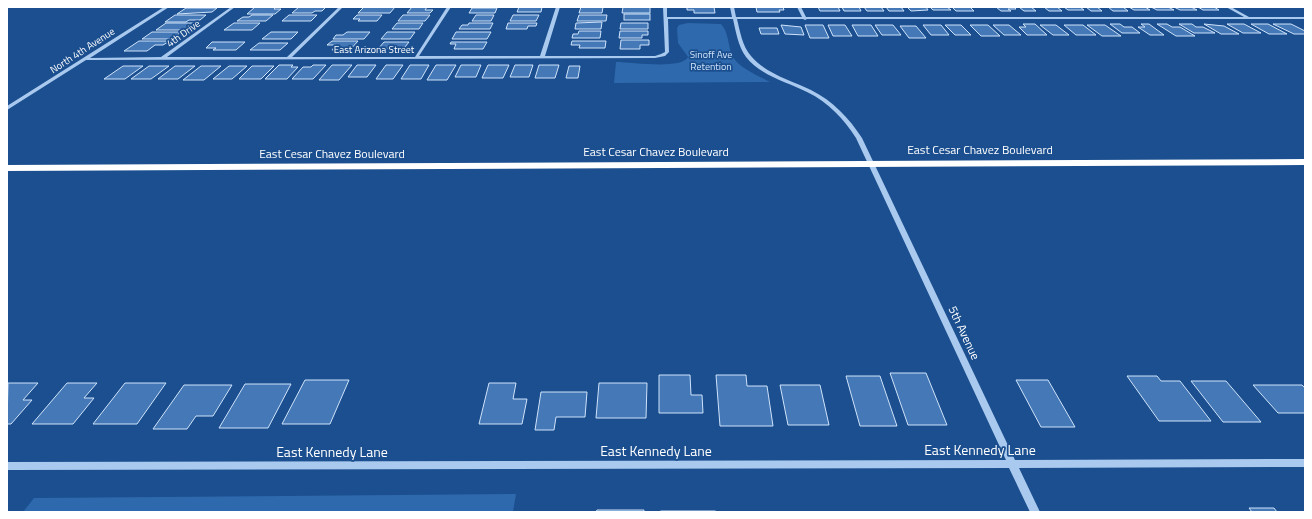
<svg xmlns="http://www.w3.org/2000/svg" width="1312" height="519" viewBox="0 0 1312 519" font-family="'Titillium Web',sans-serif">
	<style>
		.green { fill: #2e69ad }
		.building { fill: #4478b7; stroke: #cfe3fa }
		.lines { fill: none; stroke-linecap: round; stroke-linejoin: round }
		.minor { fill: #a9c9ee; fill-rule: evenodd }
		.highway { fill: #fff; fill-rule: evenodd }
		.labels { text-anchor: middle; stroke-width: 3.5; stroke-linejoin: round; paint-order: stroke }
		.far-street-label { font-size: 10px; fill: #fff; stroke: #1b4f8f }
		.far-park-label { font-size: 10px; fill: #cfe3fa; stroke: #1b4f8f }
		.street-label { font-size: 12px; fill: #fff; stroke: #1b4f8f }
		.near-street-label { font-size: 14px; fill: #fff; stroke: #1b4f8f }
	</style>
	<rect width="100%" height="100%" fill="#1b4f8f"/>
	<!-- green -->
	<g class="green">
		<path d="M 688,23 L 721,24 C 730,34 727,46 733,57 C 738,67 760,77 770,82 L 614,83 L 616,62 C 631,62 681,70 688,57 L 678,43 L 677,28 L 679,25 Z"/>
		<path d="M 516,494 L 513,512 L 23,512 L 34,498 Z"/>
	</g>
	<!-- building -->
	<g class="building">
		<path d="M 255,7 L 276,7 L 274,9 L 281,9 L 275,14 L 247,14 Z"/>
		<path d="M 299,7 L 326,7 L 322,11 L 315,11 L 312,13 L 292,13 Z"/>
		<path d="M 364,7 L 395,7 L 390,13 L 358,13 Z"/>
		<path d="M 412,7 L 427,7 L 425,10 L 433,10 L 430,13 L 407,13 Z"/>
		<path d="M 519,7 L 542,7 L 541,12 L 517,12 Z"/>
		<path d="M 581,7 L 603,7 L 602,13 L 579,13 Z"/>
		<path d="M 623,7 L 650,7 L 650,13 L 622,13 Z"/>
		<path d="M 687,7 L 714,7 L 715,13 L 694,13 L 694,10 L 687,10 Z"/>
		<path d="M 756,7 L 783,7 L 784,10 L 779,10 L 780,12 L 757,12 Z"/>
		<path d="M 818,7 L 838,7 L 840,11 L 820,11 Z"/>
		<path d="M 842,7 L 859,7 L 861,11 L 844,11 Z"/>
		<path d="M 864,7 L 881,7 L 884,11 L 867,11 Z"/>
		<path d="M 886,7 L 901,7 L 904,11 L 889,11 Z"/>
		<path d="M 907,7 L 926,7 L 928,10 L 911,11 Z"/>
		<path d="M 930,7 L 947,7 L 951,10 L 933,10 Z"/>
		<path d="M 952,7 L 970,7 L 974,11 L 956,11 Z"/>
		<path d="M 996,7 L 1014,7 L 1016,9 L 1008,9 L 1011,11 L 1001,11 Z"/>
		<path d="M 1019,7 L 1037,7 L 1031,7 L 1036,11 L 1024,11 Z"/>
		<path d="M 1044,7 L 1057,7 L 1062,11 L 1049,11 Z"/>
		<path d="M 1064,7 L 1080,7 L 1084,10 L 1068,10 Z"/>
		<path d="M 1086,7 L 1103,7 L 1097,7 L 1102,11 L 1091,11 Z"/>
		<path d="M 1108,7 L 1123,7 L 1128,11 L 1113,11 Z"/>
		<path d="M 1129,7 L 1145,7 L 1150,10 L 1134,10 Z"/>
		<path d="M 1151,7 L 1168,7 L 1174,10 L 1157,10 Z"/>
		<path d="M 1174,7 L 1191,7 L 1197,10 L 1180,10 Z"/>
		<path d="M 1198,7 L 1214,7 L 1219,10 L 1203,10 Z"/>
		<path d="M 186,8 L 217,8 L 212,12 L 177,14 Z"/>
		<path d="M 472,8 L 497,8 L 495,13 L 469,13 Z"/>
		<rect x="624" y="14" width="26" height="6"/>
		<path d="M 175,15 L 206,15 L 200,20 L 189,20 L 186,22 L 165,22 Z"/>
		<path d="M 252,15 L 273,15 L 266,21 L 237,21 L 243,17 L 249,17 Z"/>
		<path d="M 289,15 L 317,15 L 311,21 L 282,21 Z"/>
		<path d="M 357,15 L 382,15 L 377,21 L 358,21 L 360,19 L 353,19 Z"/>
		<path d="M 403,15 L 430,15 L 425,21 L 398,21 Z"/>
		<path d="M 476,15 L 494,15 L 491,21 L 472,21 Z"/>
		<path d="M 513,15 L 539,15 L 536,21 L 510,21 Z"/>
		<path d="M 579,15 L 607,15 L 606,21 L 577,21 Z"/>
		<path d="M 602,22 L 601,29 L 575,29 L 576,23 Z"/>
		<path d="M 166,23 L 196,23 L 186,30 L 156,30 Z"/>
		<path d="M 234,23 L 260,23 L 252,30 L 224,30 Z"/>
		<path d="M 397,23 L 423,23 L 419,29 L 392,29 Z"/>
		<path d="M 469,23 L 493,23 L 490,29 L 459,29 L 462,25 L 468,25 Z"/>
		<path d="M 508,23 L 537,23 L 536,26 L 528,26 L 527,29 L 506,29 Z"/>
		<path d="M 621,23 L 648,23 L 648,29 L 620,29 Z"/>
		<path d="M 1023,24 L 1035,24 L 1047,35 L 1027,35 L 1019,27 L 1026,27 Z"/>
		<path d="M 1110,24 L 1120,24 L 1124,27 L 1132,27 L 1140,33 L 1122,33 Z"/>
		<path d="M 1141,24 L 1149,24 L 1164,35 L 1150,35 L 1138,27 L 1145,27 Z"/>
		<path d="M 1157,24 L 1167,24 L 1172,27 L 1180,27 L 1195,36 L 1176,36 Z"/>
		<path d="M 1179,24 L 1192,24 L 1196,27 L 1203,27 L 1215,33 L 1194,33 Z"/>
		<path d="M 1204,24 L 1224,26 L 1239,34 L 1221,34 Z"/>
		<path d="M 1227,24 L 1244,24 L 1261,33 L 1243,33 Z"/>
		<path d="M 1251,24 L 1268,24 L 1287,34 L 1269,34 Z"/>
		<path d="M 1273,24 L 1291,24 L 1305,31 L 1305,34 L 1294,34 Z"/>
		<path d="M 781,25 L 801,27 L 804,35 L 785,34 Z"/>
		<path d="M 805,25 L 823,25 L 829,38 L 810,38 Z"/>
		<path d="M 828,25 L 845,25 L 852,36 L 833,36 Z"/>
		<path d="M 852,25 L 871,25 L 878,36 L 858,36 Z"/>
		<path d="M 875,25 L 893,25 L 901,35 L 882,35 Z"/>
		<path d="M 923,25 L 941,25 L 949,35 L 931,35 Z"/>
		<path d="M 945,25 L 961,25 L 971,35 L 955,35 Z"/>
		<path d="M 970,25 L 988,25 L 1000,36 L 981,36 Z"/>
		<path d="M 993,25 L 1009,25 L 1021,35 L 1004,35 Z"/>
		<path d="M 1040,25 L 1056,25 L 1069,35 L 1053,35 Z"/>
		<path d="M 1064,25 L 1083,25 L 1096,35 L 1076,35 Z"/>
		<path d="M 1087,25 L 1105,25 L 1121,36 L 1102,36 Z"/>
		<path d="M 900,26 L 916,26 L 926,38 L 909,38 Z"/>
		<path d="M 759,28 L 777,28 L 779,34 L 761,34 Z"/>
		<path d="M 579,31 L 601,31 L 600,38 L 572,38 L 573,34 L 578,34 Z"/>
		<path d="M 620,31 L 648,31 L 648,35 L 642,35 L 642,38 L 619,38 Z"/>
		<path d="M 152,32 L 181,32 L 172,39 L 142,39 Z"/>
		<path d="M 271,32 L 298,32 L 291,39 L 262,39 Z"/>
		<path d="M 347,32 L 370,32 L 364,39 L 333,39 L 336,35 L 343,35 Z"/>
		<path d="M 387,32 L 415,32 L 410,39 L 381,39 Z"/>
		<path d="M 456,32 L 491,32 L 487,39 L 452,39 Z"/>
		<path d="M 621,40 L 649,40 L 649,45 L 640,45 L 640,49 L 620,49 Z"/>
		<path d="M 139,41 L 170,41 L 163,45 L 155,45 L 147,51 L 124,51 Z"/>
		<path d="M 332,41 L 358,41 L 350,50 L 332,50 L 336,45 L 327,45 Z"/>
		<path d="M 572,41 L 606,41 L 605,48 L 579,48 L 580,45 L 571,45 Z"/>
		<path d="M 212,42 L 245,42 L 236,50 L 213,50 L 216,48 L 206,48 Z"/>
		<path d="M 384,42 L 409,42 L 405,47 L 378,49 Z"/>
		<path d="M 451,42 L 487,42 L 483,49 L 454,49 L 456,44 L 450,44 Z"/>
		<path d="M 259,43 L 288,43 L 280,50 L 250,50 Z"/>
		<path d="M 279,65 L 293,65 L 291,67 L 298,67 L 287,79 L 265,79 Z"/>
		<path d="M 313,65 L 326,65 L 313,79 L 292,79 L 303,67 L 311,67 Z"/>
		<path d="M 332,65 L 352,65 L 339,80 L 319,80 Z"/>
		<path d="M 357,65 L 376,65 L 367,77 L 348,77 Z"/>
		<path d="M 386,65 L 403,65 L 393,79 L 376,79 Z"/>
		<path d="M 410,65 L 429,65 L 421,79 L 401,79 Z"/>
		<path d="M 436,65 L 456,65 L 447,80 L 427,80 Z"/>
		<path d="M 461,65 L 481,65 L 476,77 L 455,77 Z"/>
		<path d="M 488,65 L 509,65 L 503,78 L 482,78 Z"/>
		<path d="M 515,65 L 533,65 L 529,77 L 510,77 Z"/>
		<path d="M 539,65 L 559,65 L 555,78 L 535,78 Z"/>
		<path d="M 123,66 L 143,66 L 125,79 L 104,79 Z"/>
		<path d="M 149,66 L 169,66 L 151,79 L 131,79 Z"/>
		<path d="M 175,66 L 195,66 L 178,79 L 158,79 Z"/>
		<path d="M 201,66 L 221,66 L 204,80 L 183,80 Z"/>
		<path d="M 229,66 L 247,66 L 232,79 L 213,79 Z"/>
		<path d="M 252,66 L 274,66 L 261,79 L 239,79 Z"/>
		<path d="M 569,66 L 580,66 L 578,78 L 566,78 Z"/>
		<path d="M 890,373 L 926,373 L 947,425 L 908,425 Z"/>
		<path d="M 659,375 L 690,375 L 691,395 L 702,395 L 703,413 L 659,413 Z"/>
		<path d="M 716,375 L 746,375 L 747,386 L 767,386 L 773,426 L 720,426 Z"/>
		<path d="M 846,376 L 880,376 L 897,426 L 860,426 Z"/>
		<path d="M 1127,376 L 1157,376 L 1161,381 L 1180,381 L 1211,421 L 1159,421 Z"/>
		<path d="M 305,380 L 349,380 L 330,424 L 282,424 Z"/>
		<path d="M 1016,380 L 1048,380 L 1075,427 L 1041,427 Z"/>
		<path d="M 1191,381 L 1226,381 L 1261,422 L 1223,422 Z"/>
		<path d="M 8,383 L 38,383 L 23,400 L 32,400 L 11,424 L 7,424 Z"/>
		<path d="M 67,383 L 97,383 L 84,398 L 94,398 L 73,424 L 32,424 Z"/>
		<path d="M 125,383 L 166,383 L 137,424 L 93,424 Z"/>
		<path d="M 489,383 L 516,383 L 513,399 L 527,399 L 522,424 L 479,424 Z"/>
		<path d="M 599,383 L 647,383 L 646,418 L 596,418 Z"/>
		<path d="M 245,384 L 291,384 L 268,428 L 219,428 Z"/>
		<path d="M 184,385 L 232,385 L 213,416 L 196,416 L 187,429 L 153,429 Z"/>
		<path d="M 780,385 L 820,385 L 829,425 L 788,425 Z"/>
		<path d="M 1253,385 L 1302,385 L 1305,388 L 1305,413 L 1278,413 Z"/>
		<path d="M 541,392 L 587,392 L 585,417 L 556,417 L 554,430 L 535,430 Z"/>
		<path d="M 1249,508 L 1274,508 L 1277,512 L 1252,512 Z"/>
		<path d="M 597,510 L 644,510 L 644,512 L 596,512 Z"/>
		<rect x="661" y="511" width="54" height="1"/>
	</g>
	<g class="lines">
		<!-- minor -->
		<path class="minor" d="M 164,7 L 169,7 L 90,58 L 161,57 L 231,7 L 235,7 L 167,57 L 287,57 L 339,7 L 343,7 L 292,57 L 415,57 L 447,7 L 451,7 L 419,56 L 540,56 L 556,7 L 560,7 L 545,56 L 655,56 L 661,54 L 665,52 L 663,7 L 667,7 L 667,17 L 732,17 L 730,7 L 734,7 L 736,17 L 802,17 L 797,7 L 801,7 L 806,17 L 1244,17 L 1226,7 L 1231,7 L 1249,17 L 1305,17 L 1305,19 L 807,19 L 805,20 L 803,19 L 737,19 C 740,31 742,46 751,56 C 766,74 791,80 811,90 C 833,101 849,118 862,138 L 1015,460 L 1305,459 L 1305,467 L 1019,468 L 1040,512 L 1030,512 L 1009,468 L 7,470 L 7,462 L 1006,460 L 856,138 C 844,119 828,102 807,92 C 787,82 761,76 746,57 C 738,46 736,32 733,19 L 668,19 L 669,52 L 665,56 L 655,58 L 86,60 L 7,110 L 7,106 Z"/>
		<!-- highway -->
		<path class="highway" d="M 1305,159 L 1305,165 L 7,171 L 7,165 Z"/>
	</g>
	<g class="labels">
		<!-- far-street labels -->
		<g class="far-street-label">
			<text transform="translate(183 33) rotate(-36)" y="4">4th Drive</text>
			<text x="374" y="53">East Arizona Street</text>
			<text transform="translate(82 50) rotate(-33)" y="4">North 4th Avenue</text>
		</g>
		<!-- far-park labels -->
		<g class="far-park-label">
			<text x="711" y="58">Sinoff Ave<tspan x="711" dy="12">Retention</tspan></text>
		</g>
		<!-- street labels -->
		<g class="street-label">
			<text x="980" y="154">East Cesar Chavez Boulevard</text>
			<text x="656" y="156">East Cesar Chavez Boulevard</text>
			<text x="332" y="158">East Cesar Chavez Boulevard</text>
			<text transform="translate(964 333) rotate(65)" y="4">5th Avenue</text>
		</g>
		<!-- near-street labels -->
		<g class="near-street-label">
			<text x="980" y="455">East Kennedy Lane</text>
			<text x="656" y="456">East Kennedy Lane</text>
			<text x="332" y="457">East Kennedy Lane</text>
		</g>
	</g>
	<!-- border -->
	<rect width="1312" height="519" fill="none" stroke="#ffffff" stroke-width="16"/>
</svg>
